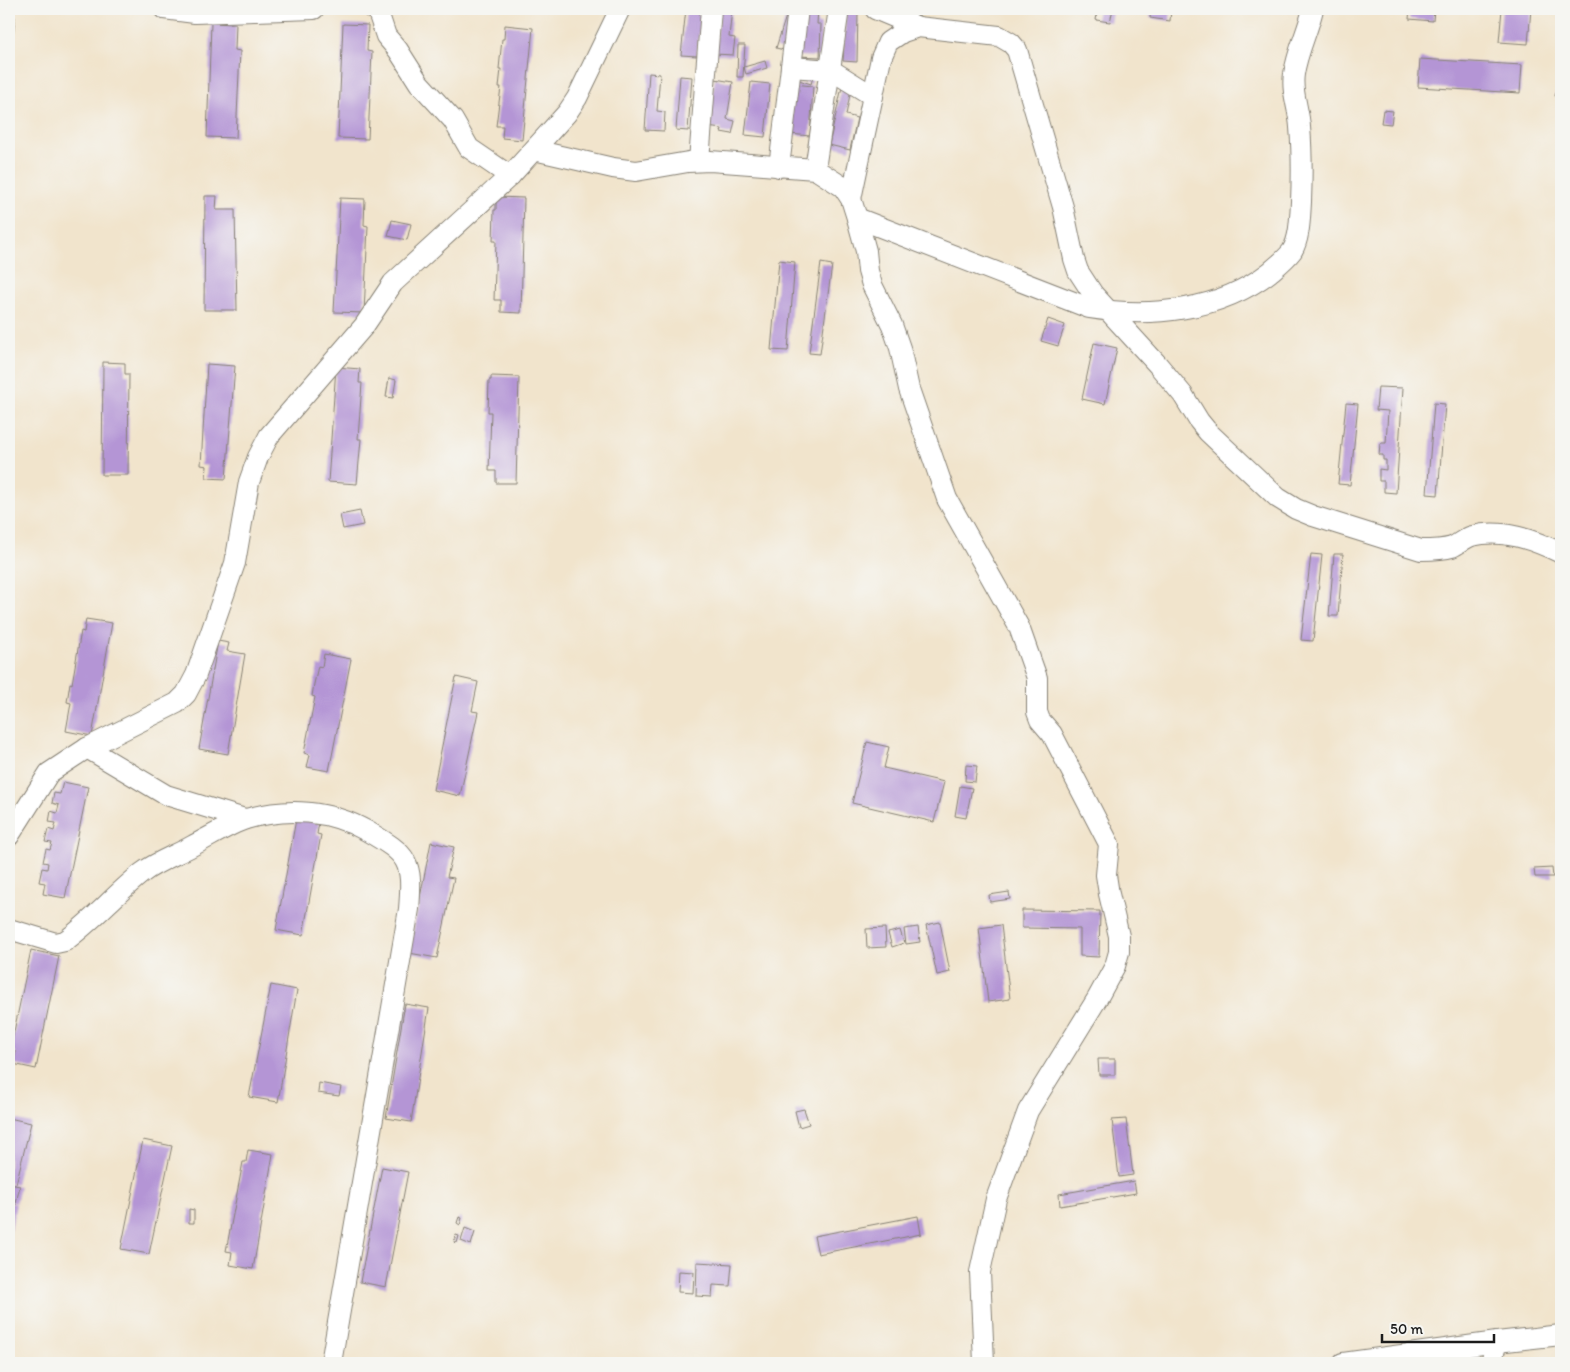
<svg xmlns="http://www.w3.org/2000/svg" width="1570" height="1372" viewBox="0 0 1570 1372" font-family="Itim,sans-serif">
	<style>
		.building { fill: #b495d5 }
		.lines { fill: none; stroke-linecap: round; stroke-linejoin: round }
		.minor-casing { stroke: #868074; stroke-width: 22 }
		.minor { stroke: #fff; stroke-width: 20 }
	</style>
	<rect width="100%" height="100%" fill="#f6f6f2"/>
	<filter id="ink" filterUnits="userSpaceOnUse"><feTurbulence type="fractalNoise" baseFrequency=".02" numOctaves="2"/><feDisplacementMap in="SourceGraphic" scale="10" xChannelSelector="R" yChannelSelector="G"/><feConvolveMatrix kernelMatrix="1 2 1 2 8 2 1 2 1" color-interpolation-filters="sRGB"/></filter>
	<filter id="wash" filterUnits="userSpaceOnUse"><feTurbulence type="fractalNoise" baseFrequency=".0096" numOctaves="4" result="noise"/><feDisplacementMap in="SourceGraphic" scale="20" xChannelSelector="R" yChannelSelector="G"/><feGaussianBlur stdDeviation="1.12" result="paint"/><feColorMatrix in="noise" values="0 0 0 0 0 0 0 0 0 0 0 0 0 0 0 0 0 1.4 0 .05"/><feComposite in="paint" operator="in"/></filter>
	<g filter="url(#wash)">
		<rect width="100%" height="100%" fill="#f1e4cc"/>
		<g id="blocks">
			<!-- building -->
			<g class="building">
				<path d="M 686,9 L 702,9 L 697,56 L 681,55 Z"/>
				<path d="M 720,9 L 732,9 L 729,37 L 735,38 L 733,55 L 715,54 Z"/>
				<path d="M 753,9 L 775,9 L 772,16 Z"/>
				<path d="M 801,9 L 818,9 L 817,24 L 821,24 L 820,57 L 798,56 Z"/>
				<path d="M 1098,9 L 1113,9 L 1110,22 L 1096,20 Z"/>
				<path d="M 1151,9 L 1171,9 L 1170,21 L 1150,18 Z"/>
				<path d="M 1410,9 L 1434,9 L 1433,21 L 1409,19 Z"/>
				<path d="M 1502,9 L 1531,9 L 1528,44 L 1499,42 Z"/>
				<path d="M 846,11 L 858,12 L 857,62 L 843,61 Z"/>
				<path d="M 787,13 L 795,16 L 784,50 L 776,48 Z"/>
				<path d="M 9,17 L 15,17 L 10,72 L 9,72 Z"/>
				<path d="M 211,23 L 236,24 L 235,50 L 240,51 L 236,138 L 207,137 Z"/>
				<path d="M 343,24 L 368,25 L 367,51 L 372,52 L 368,139 L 338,138 Z"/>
				<path d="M 505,25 L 533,28 L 522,140 L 502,138 L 503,126 L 496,126 L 501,87 L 499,87 L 501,69 L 499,69 L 502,39 L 504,39 Z"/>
				<path d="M 738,45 L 745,45 L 743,77 L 737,77 Z"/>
				<path d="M 1420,59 L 1522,65 L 1520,93 L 1418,87 Z"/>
				<path d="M 765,61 L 767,68 L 746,74 L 744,67 Z"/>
				<path d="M 649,73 L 660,74 L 657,111 L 665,112 L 664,131 L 645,130 Z"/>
				<path d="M 801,73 L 813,77 L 811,84 L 799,80 Z"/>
				<path d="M 680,76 L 692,77 L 688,131 L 676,130 Z"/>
				<path d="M 715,79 L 733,82 L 727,119 L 735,121 L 732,134 L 721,132 L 722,129 L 707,127 Z"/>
				<path d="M 751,82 L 770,84 L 765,137 L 745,135 Z"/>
				<path d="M 794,84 L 813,86 L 810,136 L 790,134 Z"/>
				<path d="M 1558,85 L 1561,85 L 1561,97 L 1555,96 Z"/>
				<path d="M 842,87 L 851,89 L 846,115 L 857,118 L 850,150 L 829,145 Z"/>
				<path d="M 1383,110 L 1393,111 L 1391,124 L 1381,123 Z"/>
				<path d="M 205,196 L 217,196 L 216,210 L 235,210 L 237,310 L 204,310 Z"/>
				<path d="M 496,197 L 524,198 L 521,313 L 501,312 L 501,300 L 494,300 L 496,241 L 493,241 L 494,210 L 496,210 Z"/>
				<path d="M 340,198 L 365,199 L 364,225 L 368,226 L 364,313 L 334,312 Z"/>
				<path d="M 9,200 L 12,200 L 10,222 L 9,222 Z"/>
				<path d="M 392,220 L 411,224 L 407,240 L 388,236 Z"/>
				<path d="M 779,260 L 795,262 L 788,351 L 771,350 Z"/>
				<path d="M 821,263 L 832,265 L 820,354 L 809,353 Z"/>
				<path d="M 1048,319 L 1065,325 L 1058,346 L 1041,341 Z"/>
				<path d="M 1094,343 L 1117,348 L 1105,404 L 1082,399 Z"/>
				<path d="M 103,362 L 125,363 L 125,374 L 129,374 L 128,475 L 102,475 Z"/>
				<path d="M 207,364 L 235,366 L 226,479 L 206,478 L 207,466 L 201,465 Z"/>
				<path d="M 336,367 L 360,369 L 359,383 L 362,383 L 358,439 L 361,439 L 357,484 L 328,482 Z"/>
				<path d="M 491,376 L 519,377 L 516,483 L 496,483 L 496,471 L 489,471 L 491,412 L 488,412 L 489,380 L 491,380 Z"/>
				<path d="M 389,378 L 396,380 L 393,398 L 386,397 Z"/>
				<path d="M 1378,387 L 1403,388 L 1396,493 L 1384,492 L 1384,481 L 1379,481 L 1379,469 L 1386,470 L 1386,460 L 1383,460 L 1383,455 L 1379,455 L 1380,443 L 1386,443 L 1388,411 L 1376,410 Z"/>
				<path d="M 1346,403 L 1358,404 L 1350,485 L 1338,484 Z"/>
				<path d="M 1434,403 L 1445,404 L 1438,495 L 1427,494 Z"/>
				<path d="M 360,511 L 363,525 L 343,529 L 340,515 Z"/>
				<path d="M 1311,554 L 1322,555 L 1313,641 L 1301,640 Z"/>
				<path d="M 1334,554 L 1343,554 L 1338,616 L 1329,616 Z"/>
				<path d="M 86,619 L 112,623 L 92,736 L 66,731 L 71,703 L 67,702 L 70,683 L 72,684 L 81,631 L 84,632 Z"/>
				<path d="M 218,641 L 229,643 L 227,651 L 245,654 L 228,754 L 199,749 Z"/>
				<path d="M 324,654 L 351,659 L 329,771 L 307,767 L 310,755 L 304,753 L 315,697 L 312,696 L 314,684 L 318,666 L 322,667 Z"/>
				<path d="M 456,677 L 478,682 L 472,711 L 478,712 L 460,796 L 433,790 Z"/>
				<path d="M 867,742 L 889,747 L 884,768 L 944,782 L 934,822 L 852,803 Z"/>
				<path d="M 966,765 L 977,766 L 975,782 L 965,781 Z"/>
				<path d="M 63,782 L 88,787 L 65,898 L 43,894 L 45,883 L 39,882 L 42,868 L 47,869 L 48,863 L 43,862 L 46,849 L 50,850 L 52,843 L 45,842 L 48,829 L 54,831 L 56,823 L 49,822 L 51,811 L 57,813 L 59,805 L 52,803 L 54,793 L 60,794 Z"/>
				<path d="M 960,786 L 972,788 L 966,818 L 955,816 Z"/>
				<path d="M 296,819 L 319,823 L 317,834 L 321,835 L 303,935 L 276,930 Z"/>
				<path d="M 431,842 L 454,847 L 447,877 L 454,878 L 437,958 L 409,953 Z"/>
				<path d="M 1552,868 L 1553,877 L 1535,877 L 1534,869 Z"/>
				<path d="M 1009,892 L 1010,899 L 990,902 L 989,895 Z"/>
				<path d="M 1022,910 L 1100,911 L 1099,957 L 1080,956 L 1080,929 L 1022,928 Z"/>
				<path d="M 940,922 L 950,972 L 937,975 L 926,925 Z"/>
				<path d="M 1001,925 L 1010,999 L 988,1002 L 979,928 Z"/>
				<path d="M 918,927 L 920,942 L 906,944 L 904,929 Z"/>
				<path d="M 885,928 L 886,947 L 867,948 L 866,929 Z"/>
				<path d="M 900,930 L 904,943 L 892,947 L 888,933 Z"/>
				<path d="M 31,950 L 59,956 L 36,1069 L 13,1064 L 16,1052 L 10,1051 Z"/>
				<path d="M 271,985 L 297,990 L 278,1102 L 249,1097 Z"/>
				<path d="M 405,1004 L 429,1008 L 411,1122 L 386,1118 Z"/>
				<path d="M 1098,1059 L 1115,1059 L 1115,1075 L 1099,1075 Z"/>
				<path d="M 319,1083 L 341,1087 L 339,1096 L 318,1093 Z"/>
				<path d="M 804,1109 L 809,1124 L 799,1127 L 795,1111 Z"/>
				<path d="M 9,1118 L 31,1123 L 16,1184 L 9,1183 Z"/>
				<path d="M 1126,1119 L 1133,1175 L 1119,1177 L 1112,1120 Z"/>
				<path d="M 143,1140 L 172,1146 L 149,1254 L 121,1249 Z"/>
				<path d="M 248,1150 L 273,1154 L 253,1269 L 230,1265 L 232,1252 L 226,1251 L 243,1162 L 246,1162 Z"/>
				<path d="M 382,1167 L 408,1172 L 386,1287 L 360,1282 Z"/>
				<path d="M 1134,1181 L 1136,1193 L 1060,1206 L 1059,1194 Z"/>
				<path d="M 9,1184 L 20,1186 L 16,1203 L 9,1201 Z"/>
				<path d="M 9,1202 L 16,1204 L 10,1235 L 9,1235 Z"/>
				<path d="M 189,1209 L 194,1210 L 194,1223 L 189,1223 Z"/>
				<path d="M 918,1216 L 921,1234 L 818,1254 L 814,1236 Z"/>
				<path d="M 459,1217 L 462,1218 L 460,1225 L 457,1223 Z"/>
				<path d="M 465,1228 L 475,1232 L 471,1245 L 461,1241 Z"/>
				<path d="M 456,1235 L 459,1236 L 457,1243 L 454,1242 Z"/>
				<path d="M 697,1262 L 732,1264 L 730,1286 L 713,1285 L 712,1297 L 696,1296 Z"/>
				<path d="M 679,1271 L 694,1272 L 693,1293 L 678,1292 Z"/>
			</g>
		</g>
	</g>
	<g filter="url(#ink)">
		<use href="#blocks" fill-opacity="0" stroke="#868074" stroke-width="1"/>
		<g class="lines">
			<defs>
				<g id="minor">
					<path d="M 164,9 L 195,13 L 314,9"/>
					<path d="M 373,9 L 377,9 L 386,36 L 398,50 L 419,83 L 453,120 L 469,148 L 510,176"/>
					<path d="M 875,9 L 918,27 L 999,36 L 1011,43 L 1017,50 L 1063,207 L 1074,259 L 1078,271 L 1093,294 L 1158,365 L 1183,395 L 1199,421 L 1208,432 L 1278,498 L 1296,509 L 1313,516 L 1421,550 C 1431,550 1442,550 1452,547 C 1459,544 1465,538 1472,536 C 1502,528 1534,540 1561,553"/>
					<path d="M 791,67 L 831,70 L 873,96"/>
					<path d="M 534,150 L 613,168 L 636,171 L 688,162 L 710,161 L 815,169 L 843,187 L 851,199 L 857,218 L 866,251 L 868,271 L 872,285 L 892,325 L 900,348 L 909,389 L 947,499 L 1019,627 L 1037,678 L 1037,712 L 1040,720 L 1052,734 L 1109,844 L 1106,875 L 1109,894 L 1119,936 L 1119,952 L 1115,966 L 1097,999 L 1028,1111 L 996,1199 L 980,1272 L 984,1363"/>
					<path d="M 699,161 L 711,9"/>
					<path d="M 779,167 L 798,9"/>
					<path d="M 815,169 L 839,9"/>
					<path d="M 851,199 L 881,58 L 888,42 L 903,32 L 918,27"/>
					<path d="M 857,218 L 1089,308 C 1150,318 1220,311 1270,272 C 1277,266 1286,259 1292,251 C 1300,238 1300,217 1301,202 C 1302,178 1302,151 1300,127 C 1299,109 1291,92 1294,74 C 1297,52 1308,31 1313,9"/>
					<path d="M 87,748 L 166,795 L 245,819"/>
					<path d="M 9,836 L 49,773 L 87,748 L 177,703 L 186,694 L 196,675 L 227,586 L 235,563 L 249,482 L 258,457 L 269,436 L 364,326 L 393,283 L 510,176 L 567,113 L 577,98 L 620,9"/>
					<path d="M 9,929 L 56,943 L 65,941 C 93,921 115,894 142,873 C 156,862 176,855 192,846 C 208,838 230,824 246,819 C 287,807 330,810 367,831 C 409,855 413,861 409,909 L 331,1363"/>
					<path d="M 1343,1363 L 1497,1342 L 1561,1335"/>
					<path d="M 1491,1363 L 1497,1342"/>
				</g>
			</defs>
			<!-- minor casing -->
			<use href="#minor" class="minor-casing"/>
			<!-- minor -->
			<use href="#minor" class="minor"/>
		</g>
	</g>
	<!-- margin -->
	<rect width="1570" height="1372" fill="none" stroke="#f6f6f2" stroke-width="30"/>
	<!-- scale -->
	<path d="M1382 1334v8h112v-8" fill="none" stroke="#1c1c1c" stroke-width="2.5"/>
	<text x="1390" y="1334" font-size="15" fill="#1c1c1c" stroke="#f6f6f2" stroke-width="4" paint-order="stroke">50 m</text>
</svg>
